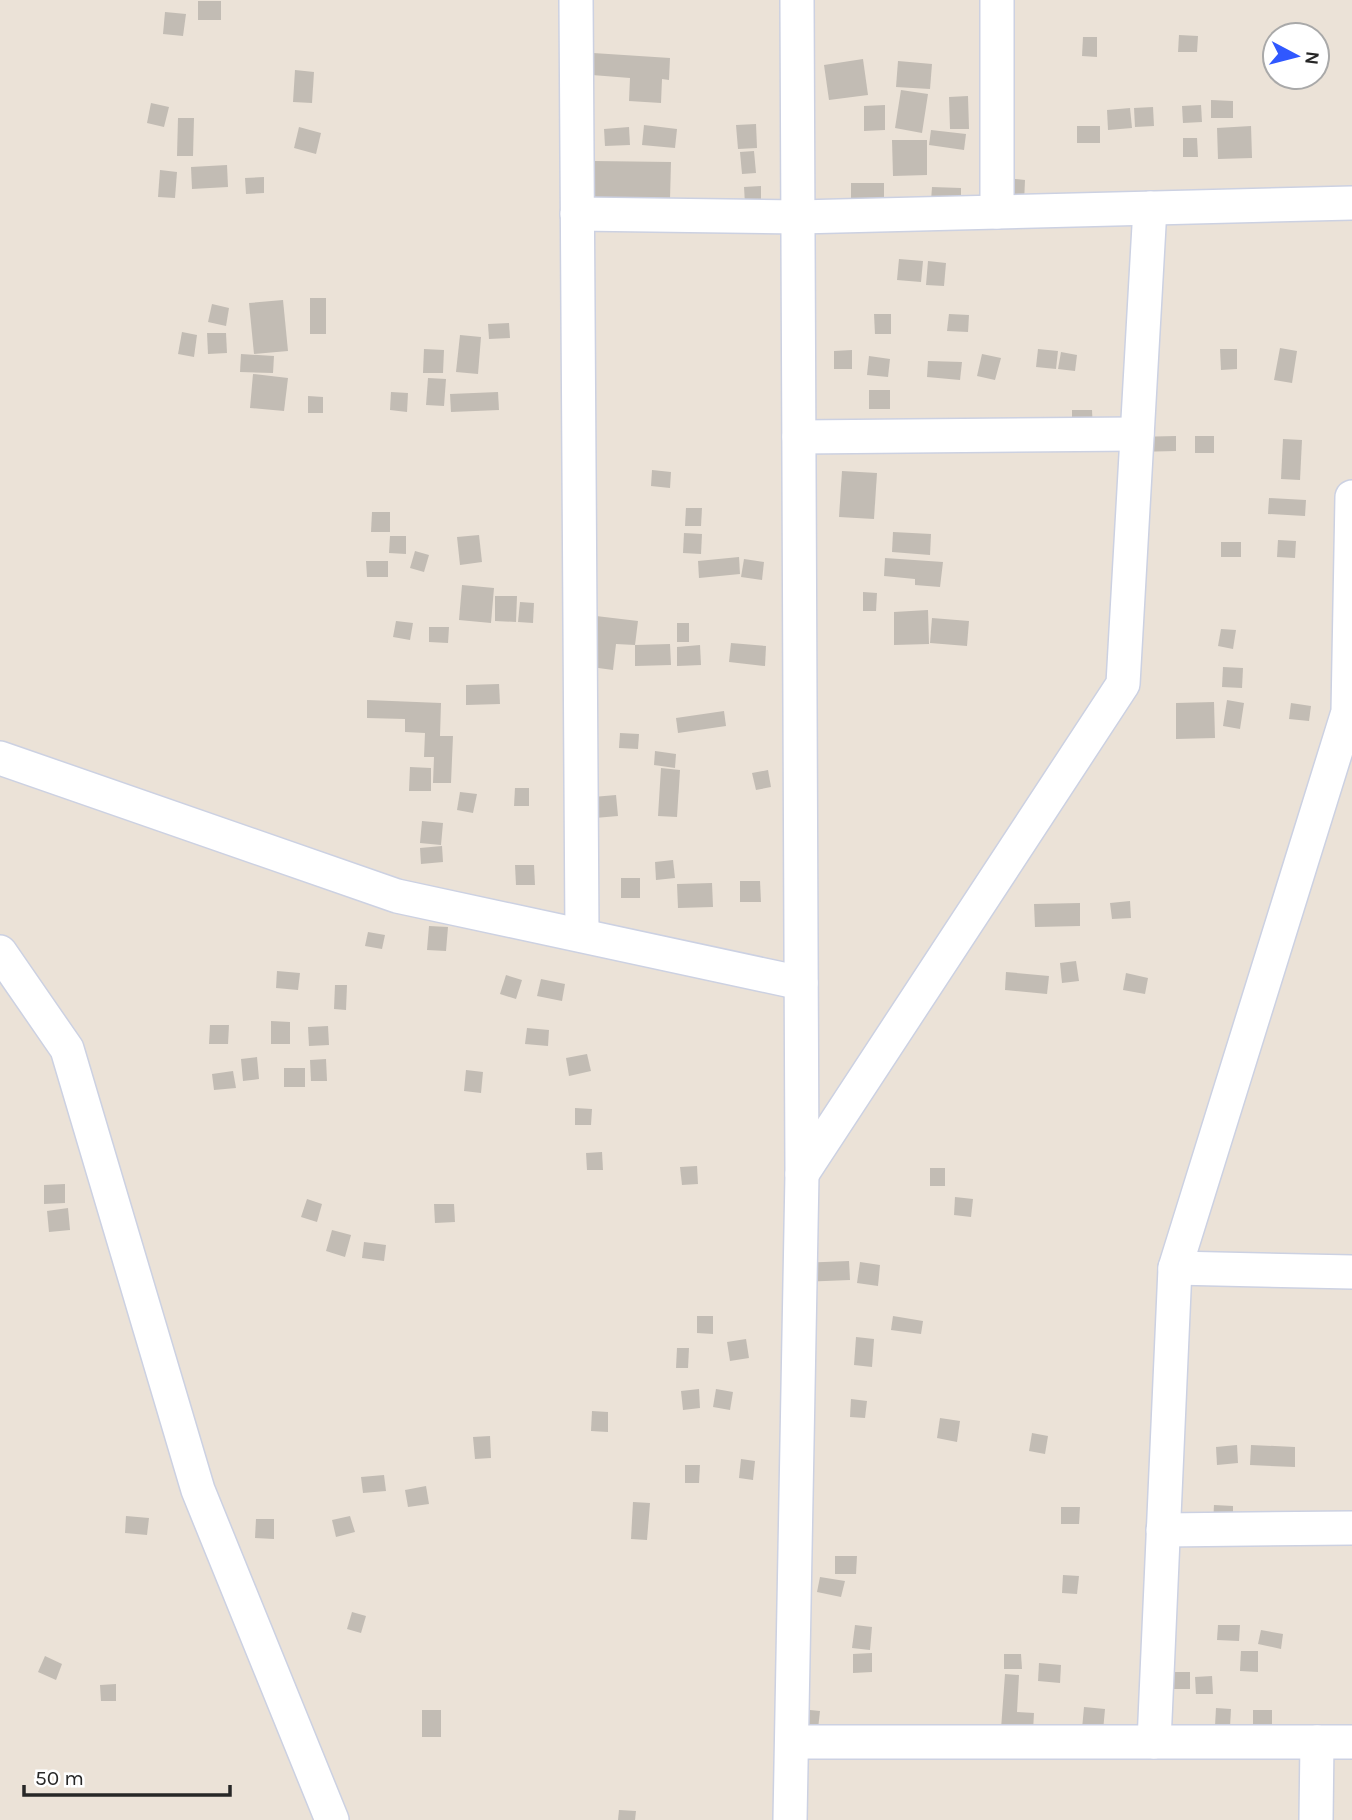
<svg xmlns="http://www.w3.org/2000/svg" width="1352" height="1820" viewBox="0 0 1352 1820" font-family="Karla,sans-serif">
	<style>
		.building { fill: #c2bcb4 }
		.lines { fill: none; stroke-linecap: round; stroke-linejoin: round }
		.minor-casing { stroke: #ccd1e2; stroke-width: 36 }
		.minor { stroke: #fff; stroke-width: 33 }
	</style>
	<rect width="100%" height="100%" fill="#ebe2d7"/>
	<!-- building -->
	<g class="building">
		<rect x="198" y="1" width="23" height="19"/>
		<path d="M 165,12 L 186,14 L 183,36 L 163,34 Z"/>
		<path d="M 1179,35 L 1198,36 L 1197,52 L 1178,52 Z"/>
		<path d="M 1083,37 L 1097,37 L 1097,57 L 1082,56 Z"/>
		<path d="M 593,53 L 670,58 L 669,80 L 662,79 L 661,103 L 629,101 L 630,78 L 592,75 Z"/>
		<path d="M 863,59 L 868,95 L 829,100 L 824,65 Z"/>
		<path d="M 898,61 L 932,64 L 930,89 L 896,87 Z"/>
		<path d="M 295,70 L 314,72 L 312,103 L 293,102 Z"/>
		<path d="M 901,90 L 928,94 L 922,133 L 895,128 Z"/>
		<path d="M 968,96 L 969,129 L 950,129 L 949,97 Z"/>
		<path d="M 1211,100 L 1233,101 L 1233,118 L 1211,118 Z"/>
		<path d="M 151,103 L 169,107 L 164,127 L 147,123 Z"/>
		<path d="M 885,105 L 885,130 L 864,131 L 864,106 Z"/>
		<path d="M 1201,105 L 1202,122 L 1183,123 L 1182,106 Z"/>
		<path d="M 1153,107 L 1154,126 L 1135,127 L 1134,108 Z"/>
		<path d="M 1130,108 L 1132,128 L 1108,130 L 1107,110 Z"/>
		<path d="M 178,118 L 194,118 L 193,156 L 177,156 Z"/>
		<path d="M 756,124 L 757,148 L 738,149 L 736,125 Z"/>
		<path d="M 644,125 L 677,129 L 675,148 L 642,145 Z"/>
		<rect x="1077" y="126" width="23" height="17"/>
		<path d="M 1251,126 L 1252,158 L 1218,159 L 1217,128 Z"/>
		<path d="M 299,127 L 321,133 L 316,154 L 294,148 Z"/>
		<path d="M 629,127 L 630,145 L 605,146 L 604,129 Z"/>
		<path d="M 931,130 L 966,134 L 964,150 L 929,145 Z"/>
		<path d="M 1183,138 L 1197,138 L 1198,157 L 1183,157 Z"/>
		<path d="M 892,140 L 927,140 L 927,175 L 893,176 Z"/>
		<path d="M 754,151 L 756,173 L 742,174 L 740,152 Z"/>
		<path d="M 594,161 L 671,162 L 670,199 L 593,199 Z"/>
		<path d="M 227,165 L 228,187 L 192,189 L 191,167 Z"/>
		<path d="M 160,170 L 177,172 L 175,198 L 158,197 Z"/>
		<path d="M 264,177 L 264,193 L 246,194 L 245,178 Z"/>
		<path d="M 1005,178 L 1025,180 L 1024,203 L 1003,201 Z"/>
		<rect x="851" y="183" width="33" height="18"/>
		<path d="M 761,186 L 761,204 L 745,204 L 744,187 Z"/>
		<path d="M 932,187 L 961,188 L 961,203 L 931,201 Z"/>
		<path d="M 899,259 L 923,261 L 921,282 L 897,280 Z"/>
		<path d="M 928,261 L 946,263 L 944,286 L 926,285 Z"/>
		<rect x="310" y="298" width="16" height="36"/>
		<path d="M 283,300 L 288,351 L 254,354 L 249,303 Z"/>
		<path d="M 212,304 L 229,308 L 226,326 L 208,322 Z"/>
		<path d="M 874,314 L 891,314 L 891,334 L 875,334 Z"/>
		<path d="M 949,314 L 969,315 L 968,332 L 947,331 Z"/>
		<path d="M 509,323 L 510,338 L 489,339 L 488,324 Z"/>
		<path d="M 182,332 L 197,335 L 194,357 L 178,354 Z"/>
		<path d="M 207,333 L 226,333 L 227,353 L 208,354 Z"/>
		<path d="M 460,335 L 481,337 L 478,374 L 456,372 Z"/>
		<path d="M 1280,348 L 1297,351 L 1292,383 L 1274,380 Z"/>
		<path d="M 424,349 L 444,350 L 443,373 L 423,373 Z"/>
		<path d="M 1038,349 L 1058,351 L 1056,369 L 1036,367 Z"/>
		<path d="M 1220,349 L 1237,349 L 1237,369 L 1221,370 Z"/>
		<path d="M 852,350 L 852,369 L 834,369 L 834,351 Z"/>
		<path d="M 1061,352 L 1077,355 L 1075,371 L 1058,369 Z"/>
		<path d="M 241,354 L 274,356 L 273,373 L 240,372 Z"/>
		<path d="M 982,354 L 1001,358 L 995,380 L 977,376 Z"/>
		<path d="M 869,356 L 890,359 L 888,377 L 867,375 Z"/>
		<path d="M 928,361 L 962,362 L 960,380 L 927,377 Z"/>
		<path d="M 253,374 L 288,378 L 284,411 L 250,408 Z"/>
		<path d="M 428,378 L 446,379 L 444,406 L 426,405 Z"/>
		<rect x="869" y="390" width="21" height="19"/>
		<path d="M 391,392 L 408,393 L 407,412 L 390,410 Z"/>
		<path d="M 498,392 L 499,410 L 451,412 L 450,394 Z"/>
		<path d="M 308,396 L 323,397 L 323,413 L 308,413 Z"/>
		<path d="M 1072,410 L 1092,410 L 1093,431 L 1072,432 Z"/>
		<path d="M 1176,436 L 1176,451 L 1134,452 L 1133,437 Z"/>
		<rect x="1195" y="436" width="19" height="17"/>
		<path d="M 1283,439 L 1302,440 L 1300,480 L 1281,479 Z"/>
		<path d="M 652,470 L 671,472 L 670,488 L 651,486 Z"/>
		<path d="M 842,471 L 877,473 L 874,519 L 839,517 Z"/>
		<path d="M 1269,498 L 1306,500 L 1305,516 L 1268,514 Z"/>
		<path d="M 686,508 L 702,508 L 701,526 L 685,526 Z"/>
		<path d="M 372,512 L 390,512 L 390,532 L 371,532 Z"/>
		<path d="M 893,532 L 931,534 L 930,555 L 892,552 Z"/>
		<path d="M 684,533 L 702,534 L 701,554 L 683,553 Z"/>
		<path d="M 479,535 L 482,562 L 460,565 L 457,537 Z"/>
		<path d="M 390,536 L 406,536 L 406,554 L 389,553 Z"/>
		<path d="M 1278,540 L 1296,541 L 1295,558 L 1277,557 Z"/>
		<rect x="1221" y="542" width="20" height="15"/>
		<path d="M 415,551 L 429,555 L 424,572 L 410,568 Z"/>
		<path d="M 739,557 L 740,574 L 699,578 L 698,561 Z"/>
		<path d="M 885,558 L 943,562 L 940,587 L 915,585 L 915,579 L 884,576 Z"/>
		<path d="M 744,559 L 764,562 L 762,580 L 741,577 Z"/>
		<path d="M 366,561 L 388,561 L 388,577 L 367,577 Z"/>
		<path d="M 462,585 L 494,588 L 491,623 L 459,620 Z"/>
		<path d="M 863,592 L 877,593 L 876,611 L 863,611 Z"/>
		<path d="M 495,596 L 517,596 L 516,622 L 495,621 Z"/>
		<path d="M 520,602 L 534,603 L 533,623 L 518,622 Z"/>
		<path d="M 928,610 L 929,644 L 894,645 L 894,612 Z"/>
		<path d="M 596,616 L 638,621 L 635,645 L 670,644 L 671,665 L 635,666 L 635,645 L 616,644 L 613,670 L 591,667 Z"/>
		<path d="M 932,618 L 969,621 L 967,646 L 930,643 Z"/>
		<path d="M 396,621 L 413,623 L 410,640 L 393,637 Z"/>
		<rect x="677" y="623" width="12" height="19"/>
		<path d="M 429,627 L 449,627 L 448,643 L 429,642 Z"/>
		<path d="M 1221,629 L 1236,630 L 1233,649 L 1218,646 Z"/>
		<path d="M 731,643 L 766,646 L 765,666 L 729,662 Z"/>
		<path d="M 700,645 L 701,665 L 677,666 L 677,647 Z"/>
		<path d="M 1223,667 L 1243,668 L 1242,688 L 1222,687 Z"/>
		<path d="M 499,684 L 500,704 L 466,705 L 466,685 Z"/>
		<path d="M 367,700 L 441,703 L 440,736 L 453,736 L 451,783 L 433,783 L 434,757 L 424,757 L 425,733 L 405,732 L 405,719 L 367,718 Z"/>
		<path d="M 1227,700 L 1244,703 L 1240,729 L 1223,726 Z"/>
		<path d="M 1214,702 L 1215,738 L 1176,739 L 1176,703 Z"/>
		<path d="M 1291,703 L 1311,706 L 1309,721 L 1289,719 Z"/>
		<path d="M 724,711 L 726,726 L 678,733 L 676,718 Z"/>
		<path d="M 620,733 L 639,734 L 638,749 L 619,748 Z"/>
		<path d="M 655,751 L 676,754 L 675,768 L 654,765 Z"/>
		<path d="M 410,767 L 431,768 L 431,791 L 409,791 Z"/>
		<path d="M 661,768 L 680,770 L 677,817 L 658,816 Z"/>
		<path d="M 768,770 L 771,787 L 756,790 L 752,773 Z"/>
		<path d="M 515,788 L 529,788 L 529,806 L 514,806 Z"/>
		<path d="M 460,792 L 477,794 L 473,813 L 457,810 Z"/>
		<path d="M 616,795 L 618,816 L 595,818 L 593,797 Z"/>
		<path d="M 422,821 L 443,823 L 441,845 L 420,843 Z"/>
		<path d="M 442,846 L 443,862 L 421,864 L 420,848 Z"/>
		<path d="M 673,860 L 675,878 L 656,880 L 655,862 Z"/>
		<path d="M 515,865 L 534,865 L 535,885 L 516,885 Z"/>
		<rect x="621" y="878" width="19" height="20"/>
		<path d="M 740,881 L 760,881 L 761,902 L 740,902 Z"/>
		<path d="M 712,883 L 713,907 L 678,908 L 677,884 Z"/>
		<path d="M 1130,901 L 1131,918 L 1112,919 L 1110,903 Z"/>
		<path d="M 1080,903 L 1080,926 L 1035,927 L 1034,904 Z"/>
		<path d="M 429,926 L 448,927 L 446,951 L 427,950 Z"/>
		<path d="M 368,932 L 385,935 L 382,949 L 365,946 Z"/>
		<path d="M 1076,961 L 1079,981 L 1062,983 L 1060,963 Z"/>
		<path d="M 277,971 L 300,973 L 298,990 L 276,988 Z"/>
		<path d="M 1006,972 L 1049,976 L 1047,994 L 1005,990 Z"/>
		<path d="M 1126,973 L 1148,978 L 1145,994 L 1123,990 Z"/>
		<path d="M 506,975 L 522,980 L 516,999 L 500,994 Z"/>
		<path d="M 541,979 L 565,984 L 562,1001 L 537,996 Z"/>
		<path d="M 335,985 L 347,985 L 346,1010 L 334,1009 Z"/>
		<path d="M 271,1021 L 290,1022 L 290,1044 L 271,1044 Z"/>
		<path d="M 210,1025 L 229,1025 L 228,1044 L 209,1044 Z"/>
		<path d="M 328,1026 L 329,1045 L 309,1046 L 308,1027 Z"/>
		<path d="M 527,1028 L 549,1030 L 548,1046 L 525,1044 Z"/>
		<path d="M 587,1054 L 591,1071 L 569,1076 L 566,1058 Z"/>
		<path d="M 257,1057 L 259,1079 L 243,1081 L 241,1059 Z"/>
		<path d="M 326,1059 L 327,1081 L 311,1081 L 310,1060 Z"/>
		<rect x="284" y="1068" width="21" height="19"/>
		<path d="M 466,1070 L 483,1072 L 481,1093 L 464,1091 Z"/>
		<path d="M 233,1071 L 236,1088 L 214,1090 L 212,1074 Z"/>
		<path d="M 575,1108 L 592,1109 L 591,1125 L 575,1125 Z"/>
		<path d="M 602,1152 L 603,1170 L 587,1170 L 586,1153 Z"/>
		<path d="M 697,1166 L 698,1184 L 682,1185 L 680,1167 Z"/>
		<rect x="930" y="1168" width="15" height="18"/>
		<path d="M 65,1184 L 65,1203 L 44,1204 L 44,1185 Z"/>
		<path d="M 955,1197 L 973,1199 L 971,1217 L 954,1215 Z"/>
		<path d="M 307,1199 L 322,1204 L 317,1222 L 301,1217 Z"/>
		<path d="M 434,1204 L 454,1204 L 455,1222 L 435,1223 Z"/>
		<path d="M 68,1208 L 70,1230 L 49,1232 L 47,1211 Z"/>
		<path d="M 332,1230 L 351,1235 L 345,1257 L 326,1251 Z"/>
		<path d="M 364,1242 L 386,1245 L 384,1261 L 362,1258 Z"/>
		<path d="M 849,1261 L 850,1280 L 800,1282 L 799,1263 Z"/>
		<path d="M 860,1262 L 880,1265 L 878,1286 L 857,1283 Z"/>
		<path d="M 697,1316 L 713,1316 L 713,1334 L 697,1333 Z"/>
		<path d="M 893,1316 L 923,1321 L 921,1334 L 891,1330 Z"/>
		<path d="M 856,1337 L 874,1339 L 872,1367 L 854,1365 Z"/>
		<path d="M 746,1339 L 749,1358 L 730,1361 L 727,1342 Z"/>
		<path d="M 677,1348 L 689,1348 L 688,1368 L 676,1368 Z"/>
		<path d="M 699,1389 L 700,1408 L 683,1410 L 681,1391 Z"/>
		<path d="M 716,1389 L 733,1392 L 730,1410 L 713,1407 Z"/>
		<path d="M 851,1399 L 867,1401 L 865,1418 L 850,1417 Z"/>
		<path d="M 592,1411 L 608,1412 L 608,1432 L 591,1431 Z"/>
		<path d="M 940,1418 L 960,1421 L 957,1442 L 937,1438 Z"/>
		<path d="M 1032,1433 L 1048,1436 L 1045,1454 L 1029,1451 Z"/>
		<path d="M 490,1436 L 491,1458 L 475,1459 L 473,1437 Z"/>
		<path d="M 1237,1445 L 1238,1463 L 1217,1465 L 1216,1447 Z"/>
		<path d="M 1251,1445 L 1295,1447 L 1295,1467 L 1250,1465 Z"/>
		<path d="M 741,1459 L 755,1461 L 753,1480 L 739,1478 Z"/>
		<path d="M 685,1465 L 700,1465 L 699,1483 L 685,1483 Z"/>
		<path d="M 384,1475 L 386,1491 L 363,1493 L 361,1477 Z"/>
		<path d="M 426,1486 L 429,1504 L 408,1507 L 405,1490 Z"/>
		<path d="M 633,1502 L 650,1503 L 647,1540 L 631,1539 Z"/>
		<path d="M 1214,1505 L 1233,1506 L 1233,1523 L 1213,1523 Z"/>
		<path d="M 1061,1507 L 1080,1507 L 1079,1524 L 1061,1524 Z"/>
		<path d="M 126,1516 L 149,1518 L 147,1535 L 125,1533 Z"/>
		<path d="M 350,1516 L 355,1532 L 336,1537 L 332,1520 Z"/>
		<path d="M 256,1519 L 274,1519 L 274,1539 L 255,1538 Z"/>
		<path d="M 835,1556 L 857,1556 L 856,1574 L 835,1574 Z"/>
		<path d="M 1063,1575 L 1079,1576 L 1077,1594 L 1062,1593 Z"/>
		<path d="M 820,1577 L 845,1581 L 841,1597 L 817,1592 Z"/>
		<path d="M 352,1612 L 366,1616 L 361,1633 L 347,1629 Z"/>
		<path d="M 855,1625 L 872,1627 L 870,1650 L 852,1648 Z"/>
		<path d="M 1218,1625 L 1240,1625 L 1239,1641 L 1217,1640 Z"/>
		<path d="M 1261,1630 L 1283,1634 L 1281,1649 L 1258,1644 Z"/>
		<path d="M 1241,1651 L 1258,1651 L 1258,1672 L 1240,1671 Z"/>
		<path d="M 872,1653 L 872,1672 L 853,1673 L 853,1654 Z"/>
		<path d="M 1004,1654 L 1021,1654 L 1022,1669 L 1004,1669 Z"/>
		<path d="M 45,1656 L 62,1664 L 56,1680 L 38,1672 Z"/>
		<path d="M 1039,1663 L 1061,1665 L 1060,1683 L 1038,1681 Z"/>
		<rect x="1173" y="1672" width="17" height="17"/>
		<path d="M 1005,1674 L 1019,1675 L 1017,1712 L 1034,1713 L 1033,1731 L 1001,1729 Z"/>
		<path d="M 1212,1676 L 1213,1694 L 1196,1694 L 1195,1677 Z"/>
		<path d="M 116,1684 L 116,1701 L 101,1701 L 100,1685 Z"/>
		<path d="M 1084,1707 L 1105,1709 L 1103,1731 L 1082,1729 Z"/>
		<path d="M 1216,1708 L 1231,1709 L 1230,1727 L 1215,1726 Z"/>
		<path d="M 800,1709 L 820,1711 L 818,1729 L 799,1727 Z"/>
		<rect x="422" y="1710" width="19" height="27"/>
		<rect x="1253" y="1710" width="19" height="18"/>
		<path d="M 619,1810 L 636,1811 L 635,1820 L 618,1820 Z"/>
	</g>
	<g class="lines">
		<defs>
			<g id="minor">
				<path d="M 576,0 L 582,935"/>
				<path d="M 997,212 L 997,0"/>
				<path d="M 577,214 L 799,217 L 1352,203"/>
				<path d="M 799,437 L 1137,434"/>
				<path d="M 0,758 L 397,896 L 801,983"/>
				<path d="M 0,952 L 67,1049 L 198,1490 L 332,1820"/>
				<path d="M 802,1174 L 1123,684 L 1150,208"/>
				<path d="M 1175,1268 L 1352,1272"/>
				<path d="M 1163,1530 L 1352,1528"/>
				<path d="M 792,1742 L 1352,1742"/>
				<path d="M 1154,1742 L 1175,1268 L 1348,712 L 1352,497"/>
				<path d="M 790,1820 L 802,1174 L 797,0"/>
				<path d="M 1316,1820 L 1317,1742"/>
			</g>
		</defs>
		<!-- minor casing -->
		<use href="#minor" class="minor-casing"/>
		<!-- minor -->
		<use href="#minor" class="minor"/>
	</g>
	<!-- north arrow -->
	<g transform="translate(1296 56) rotate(97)"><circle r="33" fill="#ffffff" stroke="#a9a9a9" stroke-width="2"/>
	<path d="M0-5L12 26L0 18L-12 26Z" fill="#3058ff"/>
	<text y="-10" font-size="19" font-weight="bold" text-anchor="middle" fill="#272727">N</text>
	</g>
	<!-- scale -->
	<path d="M24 1785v10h206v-10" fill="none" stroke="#272727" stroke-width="3.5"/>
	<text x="35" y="1785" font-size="21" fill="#272727" stroke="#ffffff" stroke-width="5" paint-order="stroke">50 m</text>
</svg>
